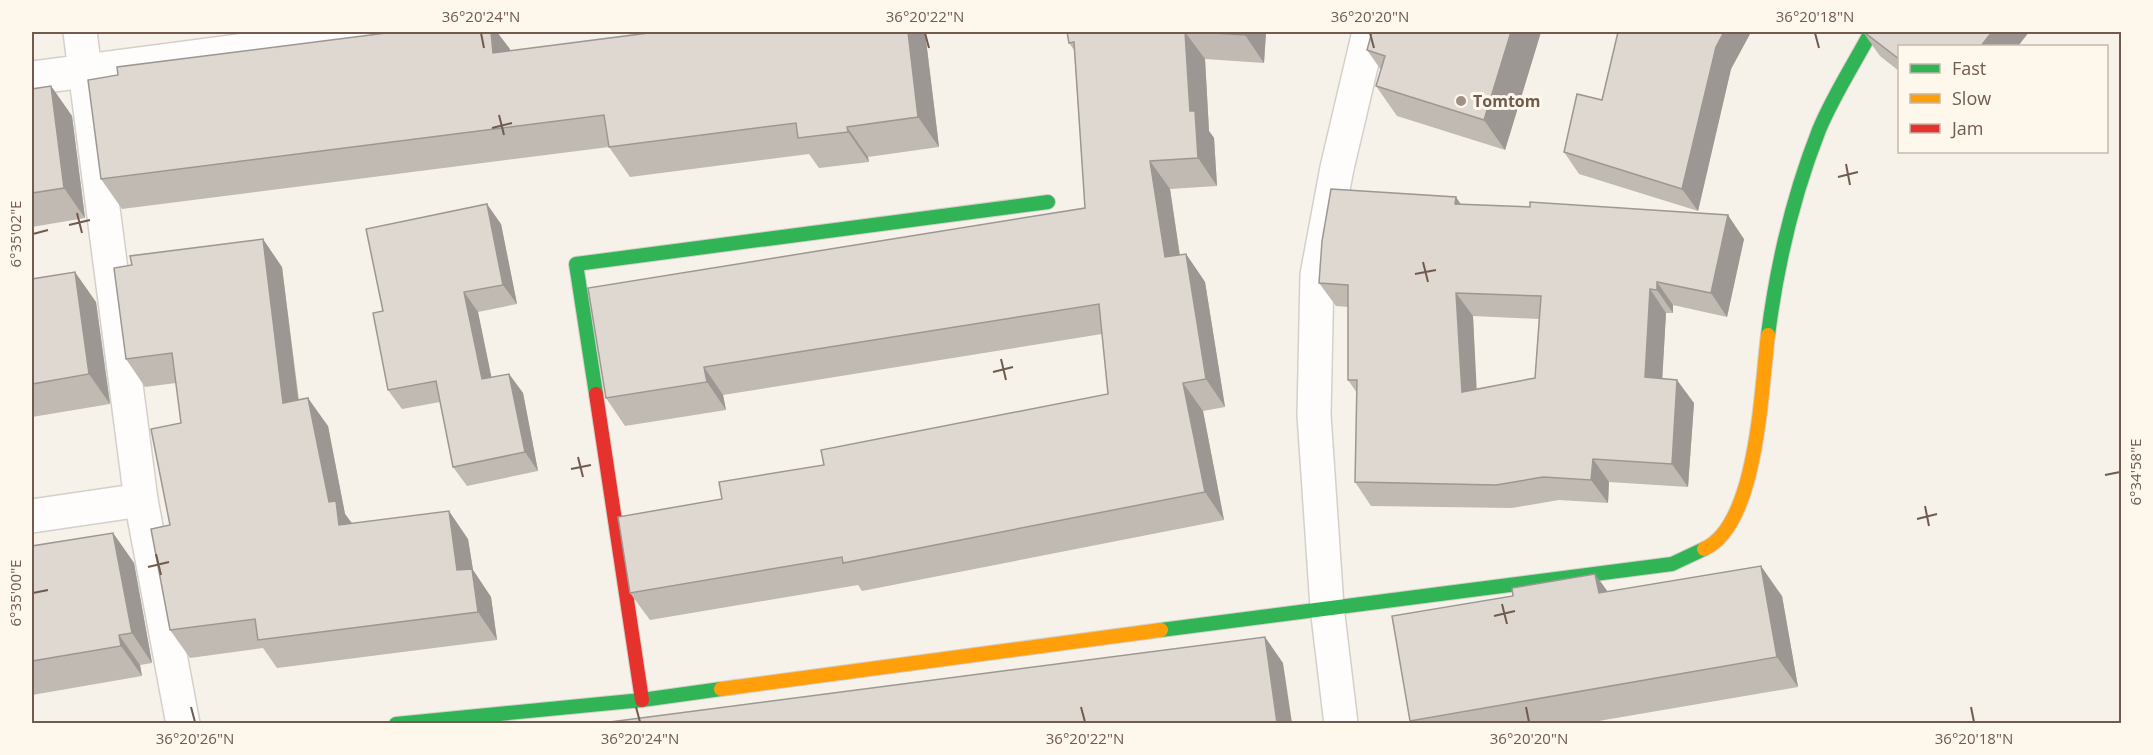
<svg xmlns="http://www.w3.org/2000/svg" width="2153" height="755" viewBox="0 0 2153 755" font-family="'Open Sans',sans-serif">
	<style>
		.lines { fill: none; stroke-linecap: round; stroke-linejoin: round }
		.street-casing { stroke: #d5cfc9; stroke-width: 36 }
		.fast-casing { stroke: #d5cfc9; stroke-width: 16 }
		.slow-casing { stroke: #d5cfc9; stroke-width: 16 }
		.jam-casing { stroke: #d5cfc9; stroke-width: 16 }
		.street { stroke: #fefdfc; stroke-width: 33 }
		.fast { stroke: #30b455; stroke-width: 14 }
		.slow { stroke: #ff9f0a; stroke-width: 14 }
		.jam { stroke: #e5322d; stroke-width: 14 }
		.wall { fill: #c0bab3; fill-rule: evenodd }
		.shaded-wall { fill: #9c9792 }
		.building { fill: #dfd8d0; stroke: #9c9792; stroke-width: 1.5; fill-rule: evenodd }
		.ticks { fill: none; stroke: #715b4e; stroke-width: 2 }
		.poi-dot { fill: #a09085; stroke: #fdf7ec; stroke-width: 2 }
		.labels { text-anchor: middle; stroke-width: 6; stroke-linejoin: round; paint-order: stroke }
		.poi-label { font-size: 16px; font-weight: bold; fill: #715b4e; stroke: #fdf7ec; text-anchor: start }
		.neatline { fill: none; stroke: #715b4e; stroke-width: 2 }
		.ticks-label { font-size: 15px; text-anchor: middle; fill: #715b4e }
	</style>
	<rect width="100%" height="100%" fill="#f6f2ea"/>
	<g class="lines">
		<defs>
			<g id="street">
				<path d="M 80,32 L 141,500 L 183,724"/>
				<path d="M 32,78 L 383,32"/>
				<path d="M 32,516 L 141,500"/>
				<path d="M 1341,724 L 1327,607 L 1314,415 L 1317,275 L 1337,168 L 1369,32"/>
			</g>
			<g id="fast">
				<path d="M 1768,335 C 1777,264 1793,196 1819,130 C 1833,96 1854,64 1871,32"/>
				<path d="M 596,394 L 576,264 L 1048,202"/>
				<path d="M 1161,630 L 1672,564 L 1704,549"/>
				<path d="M 396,724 L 642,700 L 721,689"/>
			</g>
			<g id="slow">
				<path d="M 1704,549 C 1758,525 1761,388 1768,335"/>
				<path d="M 721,689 L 1161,630"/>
			</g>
			<path id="jam" d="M 596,394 L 642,700"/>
		</defs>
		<!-- street casing -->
		<use href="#street" class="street-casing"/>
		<!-- fast casing -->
		<use href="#fast" class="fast-casing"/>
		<!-- slow casing -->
		<use href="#slow" class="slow-casing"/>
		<!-- jam casing -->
		<use href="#jam" class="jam-casing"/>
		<!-- street -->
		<use href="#street" class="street"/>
		<!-- fast -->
		<use href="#fast" class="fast"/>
		<!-- slow -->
		<use href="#slow" class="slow"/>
		<!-- jam -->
		<use href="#jam" class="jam"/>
	</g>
	<!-- wall -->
	<g class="wall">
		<path d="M 394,32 L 497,32 L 510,51 L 925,32 L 939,147 L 868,157 L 869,162 L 819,168 L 809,154 L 630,177 L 609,147 L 122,209 L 101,179 Z"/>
		<path d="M 1067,32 L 1266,32 L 1264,63 L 1205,59 L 1209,131 L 1214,138 L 1217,186 L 1170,189 L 1180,255 L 1186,254 L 1205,282 L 1225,407 L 1203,411 L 1224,520 L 862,591 L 858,585 L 650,620 L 630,593 L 722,499 L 824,465 L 1108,394 L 1102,334 L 723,395 L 726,410 L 625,426 L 606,398 L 1085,208 L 1074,50 L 1069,43 Z"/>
		<path d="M 1372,32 L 1541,32 L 1505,150 L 1397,116 L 1376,86 L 1381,70 L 1367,50 Z"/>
		<path d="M 1618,32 L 1751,32 L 1731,69 L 1698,211 L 1579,174 L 1564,152 L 1602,100 Z"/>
		<path d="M 1863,32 L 2029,32 L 2018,46 L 1899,46 L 1899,71 L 1880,56 Z"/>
		<path d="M 51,86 L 72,116 L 85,218 L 32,227 L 32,89 Z"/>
		<path d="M 1460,204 L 1744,239 L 1727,317 L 1673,305 L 1673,313 L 1666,313 L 1662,379 L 1694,403 L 1688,487 L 1609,482 L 1608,503 L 1559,500 L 1512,508 L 1371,506 L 1355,482 L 1357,393 L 1348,380 L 1348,307 L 1336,306 L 1319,283 ZM 1473,316 L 1539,319 L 1535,378 L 1476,389 Z"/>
		<path d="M 501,224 L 517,304 L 478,312 L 491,378 L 509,374 L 523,393 L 538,471 L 467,486 L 453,467 L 440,402 L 402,409 L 388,390 Z"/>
		<path d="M 282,267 L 299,400 L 328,426 L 345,514 L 352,523 L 468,539 L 473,570 L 491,597 L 497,640 L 277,668 L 263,648 L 190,658 L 170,630 L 170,525 L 181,423 L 176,383 L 145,387 L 126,359 Z"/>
		<path d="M 32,279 L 96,302 L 110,404 L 32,417 Z"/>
		<path d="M 113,533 L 134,563 L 152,663 L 140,665 L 142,676 L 32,695 L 32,546 Z"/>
		<path d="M 1608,592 L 1782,596 L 1798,687 L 1587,723 L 1412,723 L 1410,721 Z"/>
	</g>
	<!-- shaded-wall -->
	<g class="shaded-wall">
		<path d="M 491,32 L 497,32 L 510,49 L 514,83 L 493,53 Z"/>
		<path d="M 908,32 L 925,32 L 939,147 L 918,117 Z"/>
		<path d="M 1185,32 L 1205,59 L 1209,131 L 1214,138 L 1217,186 L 1198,158 L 1190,111 Z"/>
		<path d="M 1245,32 L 1266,32 L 1264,63 L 1245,35 Z"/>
		<path d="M 1511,32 L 1541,32 L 1505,150 L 1484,120 Z"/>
		<path d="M 1724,32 L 1751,32 L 1731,69 L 1698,211 L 1682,189 L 1716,47 Z"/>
		<path d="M 1992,32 L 2029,32 L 2018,46 L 1981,46 Z"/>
		<path d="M 51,86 L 72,116 L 85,218 L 64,188 Z"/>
		<path d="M 847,127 L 868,157 L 869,162 L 848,132 Z"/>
		<path d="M 1150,161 L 1170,189 L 1184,285 L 1165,257 Z"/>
		<path d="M 1456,197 L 1472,221 L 1455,204 Z"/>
		<path d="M 487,204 L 501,224 L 517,304 L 503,285 Z"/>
		<path d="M 1728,215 L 1744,239 L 1727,317 L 1711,293 Z"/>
		<path d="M 263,239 L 282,267 L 302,431 L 283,403 Z"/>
		<path d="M 1186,254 L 1205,282 L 1225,407 L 1206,379 Z"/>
		<path d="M 75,272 L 96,302 L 110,404 L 89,374 Z"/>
		<path d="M 1657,282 L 1673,305 L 1673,313 L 1657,290 Z"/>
		<path d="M 1650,289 L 1666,313 L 1661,401 L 1645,377 Z"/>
		<path d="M 464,292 L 478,312 L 496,399 L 482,379 Z"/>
		<path d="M 1456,293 L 1473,316 L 1478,415 L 1462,392 Z"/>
		<path d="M 704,367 L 723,395 L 726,410 L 707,382 Z"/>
		<path d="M 509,374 L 523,393 L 538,471 L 525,452 Z"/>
		<path d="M 1677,380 L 1694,403 L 1688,487 L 1672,464 Z"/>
		<path d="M 1183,383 L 1203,411 L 1224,520 L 1205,492 Z"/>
		<path d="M 308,398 L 328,426 L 345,514 L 356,529 L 339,525 L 329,502 Z"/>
		<path d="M 1593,459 L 1609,482 L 1608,503 L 1591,480 Z"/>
		<path d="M 449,511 L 468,539 L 473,570 L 491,597 L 497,640 L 478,612 L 457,570 Z"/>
		<path d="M 113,533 L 134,563 L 152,663 L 132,633 Z"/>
		<path d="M 1761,566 L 1782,596 L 1798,687 L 1777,657 Z"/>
		<path d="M 1595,574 L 1616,603 L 1599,593 Z"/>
		<path d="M 119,635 L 140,665 L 142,676 L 121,646 Z"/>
		<path d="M 1265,637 L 1283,663 L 1292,723 L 1277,723 Z"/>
	</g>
	<!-- building -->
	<g class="building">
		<path d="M 394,32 L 491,32 L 493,53 L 648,33 L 648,32 L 908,32 L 918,117 L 847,127 L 848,132 L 798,138 L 796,123 L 609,147 L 604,115 L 101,179 L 88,80 L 118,75 L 117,67 Z"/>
		<path d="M 1067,32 L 1185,32 L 1190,111 L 1195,111 L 1198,158 L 1150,161 L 1165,257 L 1186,254 L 1206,379 L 1183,383 L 1205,492 L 843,563 L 842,557 L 630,593 L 618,517 L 722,499 L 719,482 L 824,465 L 821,450 L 1108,394 L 1099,304 L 704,367 L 707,382 L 606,398 L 588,288 L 1085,208 L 1074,42 L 1069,43 Z"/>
		<path d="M 1194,32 L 1245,32 L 1245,35 Z"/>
		<path d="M 1372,32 L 1511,32 L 1484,120 L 1376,86 L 1385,56 L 1367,50 Z"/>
		<path d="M 1618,32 L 1724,32 L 1716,47 L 1682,189 L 1564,152 L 1577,94 L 1602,100 Z"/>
		<path d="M 1864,32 L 1992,32 L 1981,46 L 1899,46 L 1899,59 Z"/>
		<path d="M 51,86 L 64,188 L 32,193 L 32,89 Z"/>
		<path d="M 1331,189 L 1456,197 L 1455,204 L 1530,207 L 1530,202 L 1728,215 L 1711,293 L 1657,282 L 1657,290 L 1650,289 L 1645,377 L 1677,380 L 1672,464 L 1593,459 L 1591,480 L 1543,477 L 1496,485 L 1355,482 L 1357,380 L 1348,380 L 1348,285 L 1319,283 L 1322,241 ZM 1456,293 L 1541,296 L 1535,378 L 1462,392 Z"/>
		<path d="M 487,204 L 503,285 L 464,292 L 482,379 L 509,374 L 525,452 L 453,467 L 436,381 L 388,390 L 373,313 L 383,311 L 366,229 Z"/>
		<path d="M 263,239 L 283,403 L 308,398 L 329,502 L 336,501 L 339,525 L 449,511 L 457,570 L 472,569 L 478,612 L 258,640 L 255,619 L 170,630 L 151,529 L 170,525 L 151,429 L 181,423 L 172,353 L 126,359 L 114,268 L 132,265 L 130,256 Z"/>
		<path d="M 75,272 L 89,374 L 32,384 L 32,279 Z"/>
		<path d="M 113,533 L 132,633 L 119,635 L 121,646 L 32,661 L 32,546 Z"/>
		<path d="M 1761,566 L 1777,657 L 1410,721 L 1392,616 L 1513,596 L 1512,588 L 1595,574 L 1599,593 Z"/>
		<path d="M 1265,637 L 1277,723 L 602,723 Z"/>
	</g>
	<!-- ticks -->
	<path class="ticks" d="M 481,33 L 484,48M 925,33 L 929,48M 1370,33 L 1374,48M 1815,33 L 1819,48M 499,115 L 504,135M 492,128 L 512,123M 1846,164 L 1850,185M 1838,177 L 1858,172M 77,213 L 82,233M 69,225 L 90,220M 33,234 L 48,230M 1423,262 L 1428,282M 1415,274 L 1436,270M 1001,359 L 1006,380M 993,372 L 1013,367M 578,457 L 583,477M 571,469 L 591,465M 2105,475 L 2120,472M 1925,506 L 1929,526M 1917,519 L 1937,514M 156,554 L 161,575M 148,567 L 169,562M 33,593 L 48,590M 1502,604 L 1507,624M 1494,616 L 1515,611M 191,707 L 195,722M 636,707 L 640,722M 1081,707 L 1085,722M 1526,707 L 1529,722M 1971,707 L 1974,722"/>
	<!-- markers -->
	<circle class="poi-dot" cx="1461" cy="101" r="6"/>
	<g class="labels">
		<!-- poi labels -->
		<g class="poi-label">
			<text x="1473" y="107">Tomtom</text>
		</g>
	</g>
	<!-- border -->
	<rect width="2153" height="755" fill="none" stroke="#fdf7ec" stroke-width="66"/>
	<!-- legend -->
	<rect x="1898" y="45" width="210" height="108" fill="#fdf7ec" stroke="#c5b9ad" stroke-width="1.5"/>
	<rect x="1910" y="64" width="30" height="9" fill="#30b455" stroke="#c5b9ad" stroke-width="1.5"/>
	<text x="1952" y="75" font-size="18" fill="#715b4e">Fast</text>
	<rect x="1910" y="94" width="30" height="9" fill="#ff9f0a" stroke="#c5b9ad" stroke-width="1.5"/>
	<text x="1952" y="105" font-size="18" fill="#715b4e">Slow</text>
	<rect x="1910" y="124" width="30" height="9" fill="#e5322d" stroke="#c5b9ad" stroke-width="1.5"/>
	<text x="1952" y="135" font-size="18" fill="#715b4e">Jam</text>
	<rect x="33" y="33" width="2087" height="689" class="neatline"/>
	<g class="ticks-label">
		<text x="481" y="22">36°20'24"N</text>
		<text x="925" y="22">36°20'22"N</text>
		<text x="1370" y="22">36°20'20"N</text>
		<text x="1815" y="22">36°20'18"N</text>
		<text transform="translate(16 234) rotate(-90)" y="5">6°35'02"E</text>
		<text transform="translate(2136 472) rotate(-90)" y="5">6°34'58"E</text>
		<text transform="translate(16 593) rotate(-90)" y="5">6°35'00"E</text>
		<text x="195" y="744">36°20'26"N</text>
		<text x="640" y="744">36°20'24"N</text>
		<text x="1085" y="744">36°20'22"N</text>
		<text x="1529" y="744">36°20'20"N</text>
		<text x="1974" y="744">36°20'18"N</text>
	</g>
</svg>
